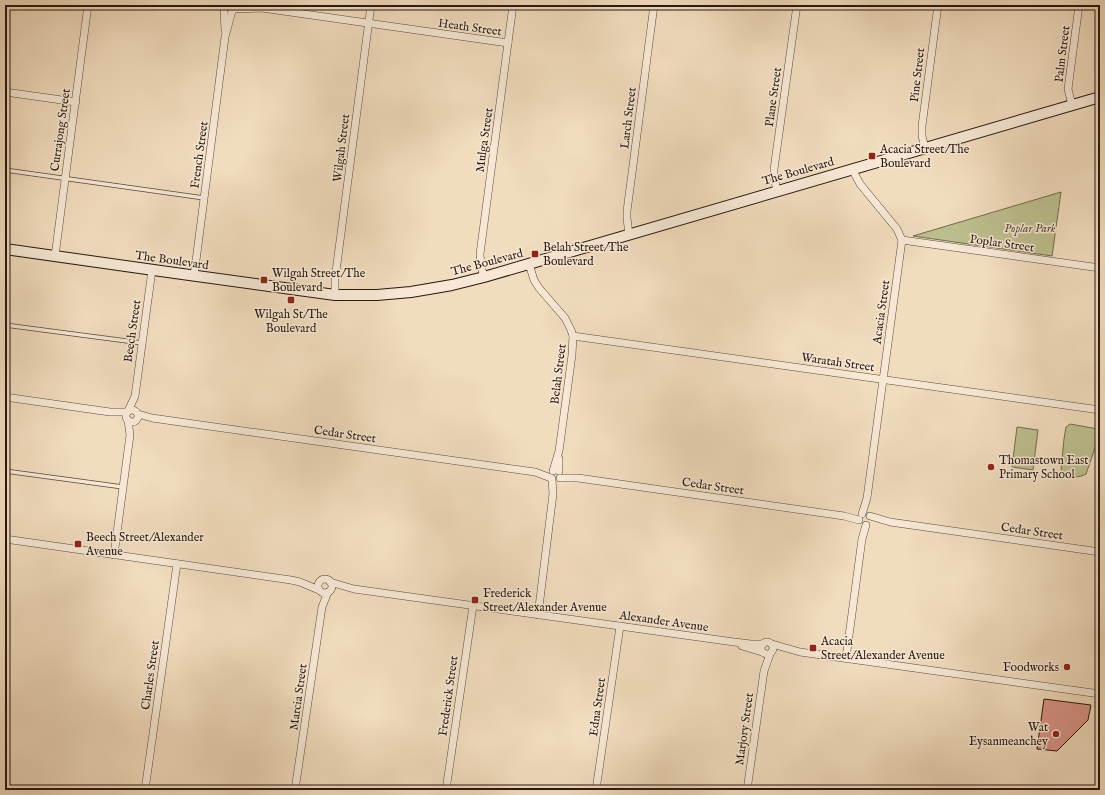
<svg xmlns="http://www.w3.org/2000/svg" width="1105" height="795" viewBox="0 0 1105 795" font-family="'IM FELL English',serif">
	<style>
		.green { fill: #bdbf8f; stroke: #726b4e }
		.building { fill: #d99489; stroke: #28170e }
		.lines { fill: none; stroke-linecap: round; stroke-linejoin: round }
		.lane-casing { stroke: #5a483a; stroke-width: 5 }
		.street-casing { stroke: #5a483a; stroke-width: 8 }
		.secondary-casing { stroke: #28170e; stroke-width: 12 }
		.lane { stroke: #f6e8d5; stroke-width: 3.5 }
		.street { stroke: #f6e8d5; stroke-width: 7 }
		.secondary { stroke: #f6e8d5; stroke-width: 10 }
		.poi-dot { fill: #8f2418; stroke: #f6e8d5; stroke-width: 1.5 }
		.labels { text-anchor: middle; stroke-width: 3; stroke-linejoin: round; paint-order: stroke }
		.street-label { font-size: 12px; fill: #28170e; stroke: #f6e8d5 }
		.poi-label { font-size: 12px; fill: #28170e; stroke: #f6e8d5; text-anchor: start }
		.park-label { font-size: 12px; font-style: italic; fill: #554935; stroke: #f6e8d5 }
	</style>
	<rect width="100%" height="100%" fill="#f1dcbe"/>
	<filter id="stains"><feTurbulence type="fractalNoise" baseFrequency=".005" numOctaves="4"/><feColorMatrix values="0 0 0 0 .2 0 0 0 0 .09 0 0 0 0 .02 0 0 0 .5 -.17"/></filter>
	<radialGradient id="worn" r=".72"><stop offset=".6" stop-color="#630" stop-opacity="0"/><stop offset="1" stop-color="#630" stop-opacity=".3"/></radialGradient>
	<!-- green -->
	<g class="green">
		<path d="M 1061,192 L 1052,256 L 913,236 Z"/>
		<path d="M 1070,424 L 1098,429 L 1095,448 L 1086,474 C 1079,478 1072,477 1065,475 L 1061,470 L 1064,439 L 1066,427 Z"/>
		<path d="M 1017,427 L 1038,430 L 1033,470 L 1012,467 Z"/>
	</g>
	<!-- building -->
	<path class="building" d="M 1044,699 L 1091,705 L 1088,720 L 1057,751 L 1037,749 Z"/>
	<g class="lines">
		<defs>
			<g id="lane">
				<path d="M 5,170 L 204,198"/>
				<path d="M 5,325 L 142,343"/>
				<path d="M 5,471 L 123,487"/>
			</g>
			<g id="street">
				<path d="M 217,5 L 222,7"/>
				<path d="M 224,9 L 225,30"/>
				<path d="M 235,9 L 262,8 L 508,43"/>
				<path d="M 5,92 L 76,102"/>
				<path d="M 1072,105 L 1068,89 L 1079,5"/>
				<path d="M 925,148 L 922,136 L 922,126 L 938,5"/>
				<path d="M 852,169 L 860,184 L 897,229 L 902,240 L 867,498 L 862,514"/>
				<path d="M 777,191 L 774,177 L 774,169 L 797,5"/>
				<path d="M 629,235 L 627,218 L 627,211 L 654,5"/>
				<path d="M 902,240 L 1100,268"/>
				<path d="M 55,256 L 88,5"/>
				<path d="M 529,264 L 534,280 L 539,288 L 565,318 L 571,330 L 573,336 L 572,355 L 559,451 L 553,471"/>
				<path d="M 194,276 L 225,37 L 232,11"/>
				<path d="M 484,277 L 481,266 L 480,254 L 513,5"/>
				<path d="M 335,295 L 335,279 L 371,5"/>
				<path d="M 573,336 L 1100,410"/>
				<path d="M 5,397 L 110,412 L 127,412"/>
				<circle cx="132" cy="416" r="6"/>
				<path d="M 128,411 L 135,396 L 152,270"/>
				<path d="M 138,414 L 152,418 L 166,420 L 535,472 L 551,478"/>
				<path d="M 559,459 L 559,471"/>
				<path d="M 560,478 L 578,478 L 844,516 L 859,520"/>
				<path d="M 870,516 L 890,522 L 1100,552"/>
				<path d="M 5,539 L 291,580 L 300,582 L 319,590"/>
				<path d="M 114,555 L 130,435 L 128,420"/>
				<circle cx="325" cy="586" r="7"/>
				<path d="M 330,582 L 354,589 L 734,642 L 751,644 L 763,644"/>
				<path d="M 538,615 L 553,494 L 552,479"/>
				<circle cx="767" cy="648" r="6"/>
				<path d="M 772,644 L 800,652 L 1100,694"/>
				<path d="M 742,646 L 762,652"/>
				<path d="M 846,658 L 862,539 L 866,525"/>
				<path d="M 145,790 L 177,564"/>
				<path d="M 295,790 L 322,607 L 328,592"/>
				<path d="M 446,790 L 473,606"/>
				<path d="M 596,790 L 620,626"/>
				<path d="M 747,790 L 764,671 L 770,654"/>
			</g>
			<path id="secondary" d="M 5,249 L 175,273 L 335,295 L 377,295 L 411,292 L 452,285 L 484,277 L 1100,97"/>
		</defs>
		<!-- lane casing -->
		<use href="#lane" class="lane-casing"/>
		<!-- street casing -->
		<use href="#street" class="street-casing"/>
		<!-- secondary casing -->
		<use href="#secondary" class="secondary-casing"/>
		<!-- lane -->
		<use href="#lane" class="lane"/>
		<!-- street -->
		<use href="#street" class="street"/>
		<!-- secondary -->
		<use href="#secondary" class="secondary"/>
	</g>
	<!-- markers -->
	<g class="poi-dot">
		<rect x="868" y="152" width="8" height="8" rx="2"/>
		<rect x="531" y="250" width="8" height="8" rx="2"/>
		<rect x="260" y="276" width="8" height="8" rx="2"/>
		<rect x="287" y="296" width="8" height="8" rx="2"/>
		<circle cx="991" cy="467" r="4"/>
		<rect x="74" y="540" width="8" height="8" rx="2"/>
		<rect x="471" y="596" width="8" height="8" rx="2"/>
		<rect x="809" y="644" width="8" height="8" rx="2"/>
		<circle cx="1067" cy="667" r="4"/>
		<circle cx="1056" cy="734" r="4"/>
	</g>
	<g class="labels">
		<!-- street labels -->
		<g class="street-label">
			<text transform="translate(470 27) rotate(8)" y="4">Heath Street</text>
			<text transform="translate(1062 54) rotate(-83)" y="4">Palm Street</text>
			<text transform="translate(917 75) rotate(-83)" y="4">Pine Street</text>
			<text transform="translate(773 97) rotate(-82)" y="4">Plane Street</text>
			<text transform="translate(628 118) rotate(-83)" y="4">Larch Street</text>
			<text transform="translate(60 130) rotate(-82)" y="4">Currajong Street</text>
			<text transform="translate(484 140) rotate(-82)" y="4">Mulga Street</text>
			<text transform="translate(341 148) rotate(-83)" y="4">Wilgah Street</text>
			<text transform="translate(199 155) rotate(-82)" y="4">French Street</text>
			<text transform="translate(798 171) rotate(-16)" y="4">The Boulevard</text>
			<text transform="translate(1002 243) rotate(8)" y="4">Poplar Street</text>
			<text transform="translate(172 260) rotate(8)" y="4">The Boulevard</text>
			<text transform="translate(487 262) rotate(-15)" y="4">The Boulevard</text>
			<text transform="translate(881 312) rotate(-82)" y="4">Acacia Street</text>
			<text transform="translate(132 331) rotate(-82)" y="4">Beech Street</text>
			<text transform="translate(838 362) rotate(8)" y="4">Waratah Street</text>
			<text transform="translate(558 374) rotate(-83)" y="4">Belah Street</text>
			<text transform="translate(345 434) rotate(8)" y="4">Cedar Street</text>
			<text transform="translate(713 486) rotate(8)" y="4">Cedar Street</text>
			<text transform="translate(1032 531) rotate(8)" y="4">Cedar Street</text>
			<text transform="translate(664 621) rotate(8)" y="4">Alexander Avenue</text>
			<text transform="translate(150 675) rotate(-82)" y="4">Charles Street</text>
			<text transform="translate(448 696) rotate(-82)" y="4">Frederick Street</text>
			<text transform="translate(298 697) rotate(-82)" y="4">Marcia Street</text>
			<text transform="translate(597 707) rotate(-82)" y="4">Edna Street</text>
			<text transform="translate(744 729) rotate(-82)" y="4">Marjory Street</text>
		</g>
		<!-- poi labels -->
		<g class="poi-label">
			<text x="880" y="153">Acacia Street/The<tspan x="880" dy="14">Boulevard</tspan></text>
			<text x="543" y="251">Belah Street/The<tspan x="543" dy="14">Boulevard</tspan></text>
			<text x="272" y="277">Wilgah Street/The<tspan x="272" dy="14">Boulevard</tspan></text>
			<text x="291" y="318" text-anchor="middle">Wilgah St/The<tspan x="291" dy="14">Boulevard</tspan></text>
			<text x="999" y="464">Thomastown East<tspan x="999" dy="14">Primary School</tspan></text>
			<text x="86" y="541">Beech Street/Alexander<tspan x="86" dy="14">Avenue</tspan></text>
			<text x="483" y="597">Frederick<tspan x="483" dy="14">Street/Alexander Avenue</tspan></text>
			<text x="821" y="645">Acacia<tspan x="821" dy="14">Street/Alexander Avenue</tspan></text>
			<text x="1059" y="671" text-anchor="end">Foodworks</text>
			<text x="1048" y="731" text-anchor="end">Wat<tspan x="1048" dy="14">Eysanmeanchey</tspan></text>
		</g>
		<!-- park labels -->
		<g class="park-label">
			<text x="1030" y="232">Poplar Park</text>
		</g>
	</g>
	<!-- margin -->
	<rect width="1105" height="795" fill="none" stroke="#f1dcbe" stroke-width="20"/>
	<rect x="6" y="6" width="1093" height="783" fill="none" stroke="#28170e" stroke-width="2"/>
	<rect x="10" y="10" width="1085" height="775" fill="none" stroke="#28170e"/>
	<rect width="100%" height="100%" filter="url(#stains)"/>
	<rect width="100%" height="100%" fill="url(#worn)"/>
</svg>
